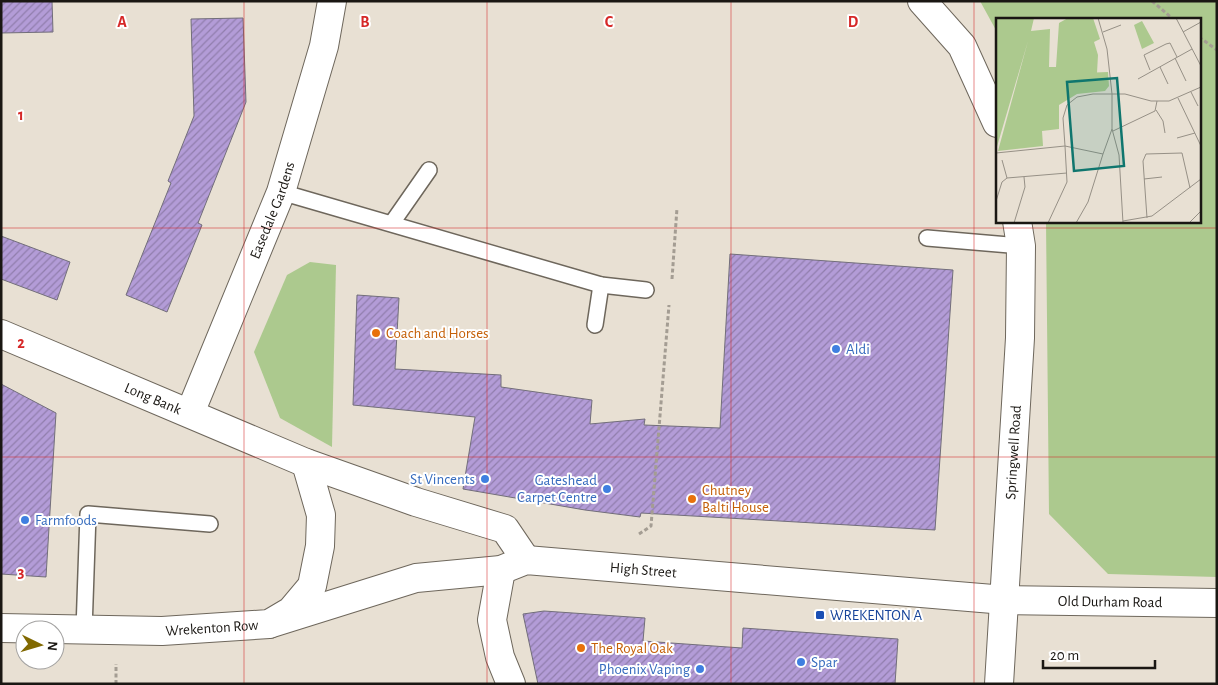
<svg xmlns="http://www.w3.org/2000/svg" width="1218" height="685" viewBox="0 0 1218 685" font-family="'Alegreya Sans',sans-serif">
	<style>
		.grass { fill: #acc98e }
		.building { fill: url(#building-hatch); stroke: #726e7a }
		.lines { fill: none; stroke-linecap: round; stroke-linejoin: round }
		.lane-casing { stroke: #6e675c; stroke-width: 18 }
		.secondary-casing { stroke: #6e675c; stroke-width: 30 }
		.path { stroke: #a49d93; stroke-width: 3; stroke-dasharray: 4 2.5; stroke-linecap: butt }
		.lane { stroke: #fff; stroke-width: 15 }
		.secondary { stroke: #fff; stroke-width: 28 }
		.grid { fill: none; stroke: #d62828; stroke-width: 1; stroke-opacity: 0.55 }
		.food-dot { fill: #e8710a; stroke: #fff; stroke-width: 2 }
		.shop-dot { fill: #3f7fe0; stroke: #fff; stroke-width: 2 }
		.transit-dot { fill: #1a4fb4; stroke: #fff; stroke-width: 2 }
		.labels { text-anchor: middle; stroke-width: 4; stroke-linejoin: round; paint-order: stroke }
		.street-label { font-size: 15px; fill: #1a1713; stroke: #fff }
		.food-label { font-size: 15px; fill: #c56008; stroke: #fff; text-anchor: start }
		.shop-label { font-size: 15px; fill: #366cbe; stroke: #fff; text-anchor: start }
		.transit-label { font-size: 15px; fill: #164399; stroke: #fff; text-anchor: start }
		.inset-road { fill: none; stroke: #969086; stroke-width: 1 }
		.view { fill: #0f766e; fill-opacity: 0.15; stroke: #0f766e; stroke-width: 2.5 }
		.inset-edge { fill: none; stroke: #1a1713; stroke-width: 2.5 }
		.grid-label { font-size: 16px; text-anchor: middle; font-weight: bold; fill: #d62828; stroke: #fff; stroke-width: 4; stroke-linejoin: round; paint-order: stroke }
	</style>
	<defs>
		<pattern id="building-hatch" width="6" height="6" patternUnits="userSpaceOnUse" patternTransform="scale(1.25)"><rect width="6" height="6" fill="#b39cd7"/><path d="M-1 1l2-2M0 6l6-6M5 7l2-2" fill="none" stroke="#917ead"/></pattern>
	</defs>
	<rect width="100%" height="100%" fill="#e8e0d3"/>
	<!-- grass -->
	<g class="grass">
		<path d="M 980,1 L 1217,1 L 1217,577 L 1108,574 L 1049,514 L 1046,221 L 1199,221 L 1199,19 L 997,19 L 997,32 Z"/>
		<path d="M 310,262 L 336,265 L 332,447 L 280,418 L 254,352 L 287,275 Z"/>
	</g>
	<!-- building -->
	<g class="building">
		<path d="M 1,1 L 52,1 L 53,32 L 1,33 Z"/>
		<path d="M 243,18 L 246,102 L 198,223 L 202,225 L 167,312 L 126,295 L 171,183 L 168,181 L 194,116 L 191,19 Z"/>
		<path d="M 1,236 L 70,262 L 57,300 L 1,279 Z"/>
		<path d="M 730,254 L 953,270 L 935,530 L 641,513 L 640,517 L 585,510 L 463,489 L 475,417 L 353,405 L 357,295 L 399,298 L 395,369 L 501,375 L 501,387 L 592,400 L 590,424 L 645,419 L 644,425 L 720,428 Z"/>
		<path d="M 1,384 L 56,413 L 46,577 L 1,574 Z"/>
		<path d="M 544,611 L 645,618 L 643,641 L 742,648 L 743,628 L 898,639 L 895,684 L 538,684 L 523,614 Z"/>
	</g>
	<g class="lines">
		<defs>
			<g id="lane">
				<path d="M 281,192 L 601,285 L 646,290"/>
				<path d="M 392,223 L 429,170"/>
				<path d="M 927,238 L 1021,246"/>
				<path d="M 595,325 L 601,285"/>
				<path d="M 84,630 L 88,514 L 210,524"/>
			</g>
			<g id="secondary">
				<path d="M 922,1 L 962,46 L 997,123"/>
				<path id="s1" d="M 1,334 L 306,463 L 416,502 L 505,529 L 526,560"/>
				<path id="s2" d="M 190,413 L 281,192 L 324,46 L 332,1"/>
				<path d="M 501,570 L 492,620 L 500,657 L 511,684"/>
				<path id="s3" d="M 269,624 L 416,578 L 501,570 L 526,560 L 1005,600 L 1217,603"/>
				<path id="s4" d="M 1,628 L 162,631 L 269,624 L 291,611 L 312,586 L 320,546 L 321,515 L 306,463"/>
				<path id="s5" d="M 999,684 L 1020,338 L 1021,246 L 1017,221"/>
			</g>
		</defs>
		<!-- lane casing -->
		<use href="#lane" class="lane-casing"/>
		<!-- secondary casing -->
		<use href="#secondary" class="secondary-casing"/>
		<!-- path -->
		<g class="path">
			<path d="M 1152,1 L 1173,19"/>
			<path d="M 1199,37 L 1217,50"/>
			<path d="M 672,279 L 677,208"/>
			<path d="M 639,534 L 651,526 L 669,305"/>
			<path d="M 116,684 L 116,664"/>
		</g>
		<!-- lane -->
		<use href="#lane" class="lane"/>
		<!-- secondary -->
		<use href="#secondary" class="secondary"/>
	</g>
	<!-- grid -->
	<path class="grid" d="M 244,1 L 244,684M 487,1 L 487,684M 731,1 L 731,684M 974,1 L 974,684M 1,228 L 1217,228M 1,457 L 1217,457"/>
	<!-- markers -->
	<g class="food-dot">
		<circle cx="376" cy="333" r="5"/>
		<circle cx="692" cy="499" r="5"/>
		<circle cx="581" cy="648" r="5"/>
	</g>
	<g class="shop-dot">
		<circle cx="836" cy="349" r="5"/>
		<circle cx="485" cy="479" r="5"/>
		<circle cx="607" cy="489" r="5"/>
		<circle cx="25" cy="520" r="5"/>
		<circle cx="801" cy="662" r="5"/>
		<circle cx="700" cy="669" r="5"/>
	</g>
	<rect class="transit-dot" x="815" y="610" width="10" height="10" rx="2.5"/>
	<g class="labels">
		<!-- street labels -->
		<g class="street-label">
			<text dy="5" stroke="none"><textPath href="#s2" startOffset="219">Easedale Gardens</textPath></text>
			<text dy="5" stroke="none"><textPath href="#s1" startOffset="165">Long Bank</textPath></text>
			<text dy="5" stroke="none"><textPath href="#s5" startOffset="232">Springwell Road</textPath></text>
			<text dy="5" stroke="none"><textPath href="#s3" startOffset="384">High Street</textPath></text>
			<text dy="5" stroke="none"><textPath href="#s3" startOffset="852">Old Durham Road</textPath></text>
			<text dy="5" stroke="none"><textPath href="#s4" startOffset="211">Wrekenton Row</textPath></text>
		</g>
		<!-- food labels -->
		<g class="food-label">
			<text x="386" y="338">Coach and Horses</text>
			<text x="702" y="495">Chutney<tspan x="702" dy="17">Balti House</tspan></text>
			<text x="591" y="653">The Royal Oak</text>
		</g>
		<!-- shop labels -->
		<g class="shop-label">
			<text x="846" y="354">Aldi</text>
			<text x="475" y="484" text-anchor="end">St Vincents</text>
			<text x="597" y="485" text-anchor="end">Gateshead<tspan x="597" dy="17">Carpet Centre</tspan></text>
			<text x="35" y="525">Farmfoods</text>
			<text x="811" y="667">Spar</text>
			<text x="690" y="674" text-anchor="end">Phoenix Vaping</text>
		</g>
		<!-- transit labels -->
		<g class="transit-label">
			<text x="830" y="620">WREKENTON A</text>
		</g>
	</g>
	<!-- overview -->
	<g transform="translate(996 18)">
		<rect width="205" height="205" fill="#e8e0d3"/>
		<path d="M 0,0 L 38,0 L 35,13 L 54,11 L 53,49 L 87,49 L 87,55 L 112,54 L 113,68 L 109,73 L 81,76 L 63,87 L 63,111 L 46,113 L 47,128 L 2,133 L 32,23 L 0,132 ZM 146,3 L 158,25 L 146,31 L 138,7 Z" fill="#acc98e"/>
		<path d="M 72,0 L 97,0 L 104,21 L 98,24 L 102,37 L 101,55 L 87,55 L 86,49 L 60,49 L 63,5 Z" fill="#acc98e"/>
		<path class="inset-road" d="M 102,0 L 111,31 L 116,76M 180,0 L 205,48M 107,14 L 125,7M 187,14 L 205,4M 179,40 L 190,63M 164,49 L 172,66M 154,52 L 148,37 L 170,26 L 174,25 L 181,39M 142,61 L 196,31M 195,74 L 202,88M 182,80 L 205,128M 160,92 L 167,103 L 169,115M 116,111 L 123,137 L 127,205M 117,113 L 159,93 L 161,83M 181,120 L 199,115M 0,135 L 69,128 L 71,164 L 52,205M 107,136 L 116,111 L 116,76M 6,142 L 11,160M 148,161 L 166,159M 0,183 L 6,164 L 11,160 L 71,155M 151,200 L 147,143 L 150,136 L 186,135 L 194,170M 127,203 L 156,198 L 205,161M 18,205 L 29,169 L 28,159M 80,205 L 92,184 L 107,136 L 69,128 L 67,100 L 71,87 L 81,79 L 97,76 L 129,76 L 155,83 L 173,83 L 205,69M 193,205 L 205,193"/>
		<path class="view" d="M 121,60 L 128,148 L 78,153 L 71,64 Z"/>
		<rect width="205" height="205" class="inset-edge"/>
	</g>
	<g class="grid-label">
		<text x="122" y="27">A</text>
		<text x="365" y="27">B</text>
		<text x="609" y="27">C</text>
		<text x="853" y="27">D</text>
		<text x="21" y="120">1</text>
		<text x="21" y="348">2</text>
		<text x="21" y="577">3</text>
	</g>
	<!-- border -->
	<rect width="1218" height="685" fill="none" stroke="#1a1713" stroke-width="5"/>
	<!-- north arrow -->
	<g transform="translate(40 645) rotate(95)"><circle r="24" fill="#ffffff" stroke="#a3a2a1"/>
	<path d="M0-4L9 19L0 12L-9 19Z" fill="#816900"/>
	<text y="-8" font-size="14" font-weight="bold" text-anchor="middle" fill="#1a1713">N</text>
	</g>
	<!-- scale -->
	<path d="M1043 660v8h112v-8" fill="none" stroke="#1a1713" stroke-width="2.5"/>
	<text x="1050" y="660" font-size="15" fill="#1a1713" stroke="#ffffff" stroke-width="4" paint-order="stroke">20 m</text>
</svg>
